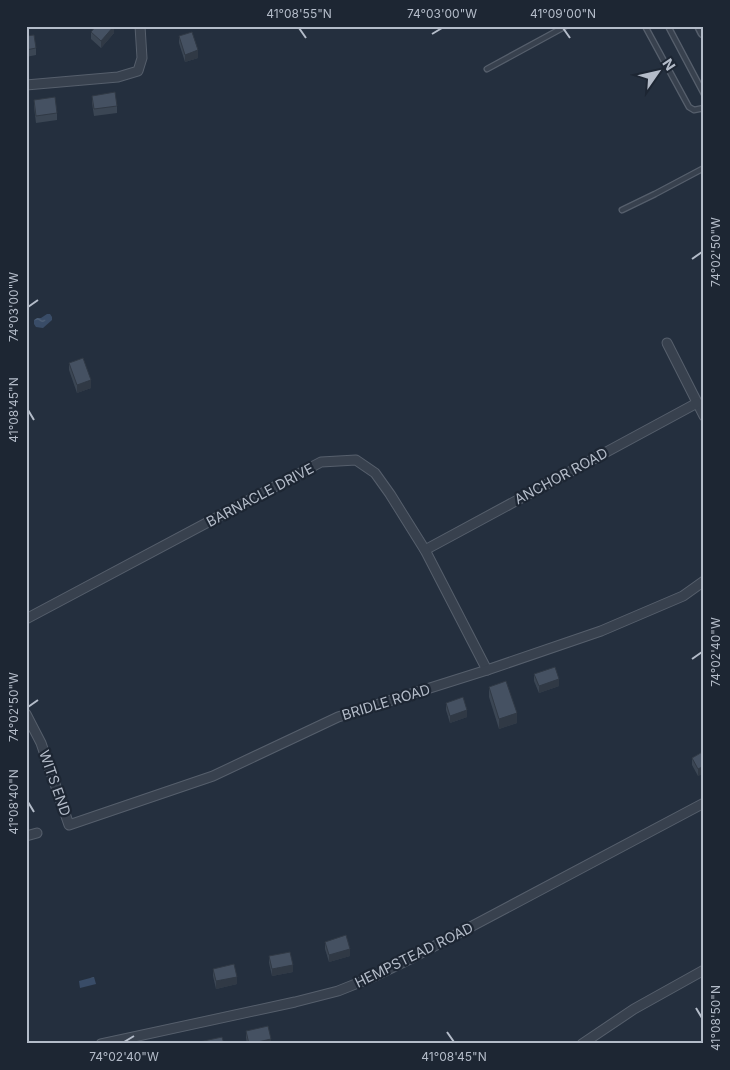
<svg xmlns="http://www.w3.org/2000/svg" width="730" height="1070" viewBox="0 0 730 1070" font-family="Inter,sans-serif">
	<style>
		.water { fill: url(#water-ripples) }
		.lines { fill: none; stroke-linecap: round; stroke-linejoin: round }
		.service-casing { stroke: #565f6c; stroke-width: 7 }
		.minor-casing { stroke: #565f6c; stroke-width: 11 }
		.tertiary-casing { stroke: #565f6c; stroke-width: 14 }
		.service { stroke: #38414e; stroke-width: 4.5 }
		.minor { stroke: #38414e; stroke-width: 9 }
		.tertiary { stroke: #38414e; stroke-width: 11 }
		.wall { fill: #3b4654 }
		.shaded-wall { fill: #303945 }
		.building { fill: #455162; stroke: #303945 }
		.ticks { fill: none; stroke: #b4bcc9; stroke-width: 2 }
		.labels { text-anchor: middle; stroke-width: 4.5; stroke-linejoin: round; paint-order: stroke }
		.street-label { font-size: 14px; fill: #b4bcc9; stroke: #1d2633 }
		.neatline { fill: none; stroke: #b4bcc9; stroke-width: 2 }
		.ticks-label { font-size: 12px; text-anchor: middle; fill: #b4bcc9 }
	</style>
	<defs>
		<pattern id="water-ripples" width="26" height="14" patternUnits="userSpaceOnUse" patternTransform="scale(1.25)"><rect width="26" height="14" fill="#394c67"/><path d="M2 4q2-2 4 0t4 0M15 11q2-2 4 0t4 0" fill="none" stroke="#53647b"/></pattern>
	</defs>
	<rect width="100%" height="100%" fill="#242f3e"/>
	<!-- water -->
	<g class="water">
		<path d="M 47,314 L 50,314 L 52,317 L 52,320 L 43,328 L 36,327 L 34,324 L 34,320 L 37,318 L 41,318 Z"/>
		<path d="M 94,977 L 96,984 L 80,988 L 79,981 Z"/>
	</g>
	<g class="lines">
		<defs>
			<g id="service">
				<path d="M 645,26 L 689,107 L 694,110 L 704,108"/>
				<path d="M 668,26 L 704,94"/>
				<path d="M 487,69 L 566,26"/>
				<path d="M 622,210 L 655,194 L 704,168"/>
			</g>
			<g id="minor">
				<path d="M 26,85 L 118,77 L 138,71 L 142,58 L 140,26"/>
				<path d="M 667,343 L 704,416"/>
				<path d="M 425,550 L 697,403"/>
				<path d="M 26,619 L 321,462 L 356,460 L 375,473 L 390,494 L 425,550 L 487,670"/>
				<path d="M 26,714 L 41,743 L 69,825 L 213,776 L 338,717 L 487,670 L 601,631 L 683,596 L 704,581"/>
				<path d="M 26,836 L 37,833"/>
				<path d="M 101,1044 L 295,1002 L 338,991 L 373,977 L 412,958 L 704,803"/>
				<path d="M 582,1044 L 634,1009 L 704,970"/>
			</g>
			<path id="tertiary" d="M 701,26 L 704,32"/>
		</defs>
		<!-- service casing -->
		<use href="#service" class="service-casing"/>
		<!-- minor casing -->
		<use href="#minor" class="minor-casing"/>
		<!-- tertiary casing -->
		<use href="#tertiary" class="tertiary-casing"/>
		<!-- service -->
		<use href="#service" class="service"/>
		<!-- minor -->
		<use href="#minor" class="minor"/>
		<!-- tertiary -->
		<use href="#tertiary" class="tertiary"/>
	</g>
	<!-- wall -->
	<g class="wall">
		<path d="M 91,32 L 114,33 L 101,48 L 91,39 Z"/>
		<path d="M 26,36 L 36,48 L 36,55 L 26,57 Z"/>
		<path d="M 179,36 L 198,58 L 185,62 L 179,43 Z"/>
		<path d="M 92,96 L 117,106 L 117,113 L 94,116 L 92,103 Z"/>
		<path d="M 34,100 L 57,113 L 57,120 L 36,123 L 34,107 Z"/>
		<path d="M 69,363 L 91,388 L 77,393 L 69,370 Z"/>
		<path d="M 534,674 L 559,686 L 539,693 L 534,681 Z"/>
		<path d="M 489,687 L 517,723 L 499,729 L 489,697 Z"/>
		<path d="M 446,703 L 467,717 L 450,723 L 446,710 Z"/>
		<path d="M 704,751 L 704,773 L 698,776 L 692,765 L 692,758 Z"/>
		<path d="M 325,942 L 350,956 L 329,962 L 325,949 Z"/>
		<path d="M 269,956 L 293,972 L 272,976 L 269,963 Z"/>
		<path d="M 213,969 L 237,984 L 216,989 L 213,976 Z"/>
		<path d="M 246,1031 L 271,1044 L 247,1044 L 246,1038 Z"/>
	</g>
	<!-- shaded-wall -->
	<g class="shaded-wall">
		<path d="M 114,26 L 114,33 L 101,48 L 101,41 Z"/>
		<path d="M 198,50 L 198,58 L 185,62 L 185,55 Z"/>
		<path d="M 91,380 L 91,388 L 77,393 L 77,385 Z"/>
		<path d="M 559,679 L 559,686 L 539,693 L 539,686 Z"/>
		<path d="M 467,710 L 467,717 L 450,723 L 450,716 Z"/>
		<path d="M 517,713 L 517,723 L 499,729 L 499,719 Z"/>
		<path d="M 704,766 L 704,773 L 698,776 L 698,769 Z"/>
		<path d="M 350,949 L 350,956 L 329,962 L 329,955 Z"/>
		<path d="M 293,965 L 293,972 L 272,976 L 272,969 Z"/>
		<path d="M 237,977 L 237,984 L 216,989 L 216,981 Z"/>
		<path d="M 271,1039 L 271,1044 L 251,1044 Z"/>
	</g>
	<!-- building -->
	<g class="building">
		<path d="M 96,26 L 114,26 L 101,41 L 91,32 Z"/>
		<path d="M 192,32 L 198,50 L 185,55 L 179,36 Z"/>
		<path d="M 34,35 L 36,48 L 26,50 L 26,36 Z"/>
		<path d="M 115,92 L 117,106 L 94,109 L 92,96 Z"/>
		<path d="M 55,97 L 57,113 L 36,116 L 34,100 Z"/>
		<path d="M 83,358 L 91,380 L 77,385 L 69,363 Z"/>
		<path d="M 555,667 L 559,679 L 539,686 L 534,674 Z"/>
		<path d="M 506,681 L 517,713 L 499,719 L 489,687 Z"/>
		<path d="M 463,697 L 467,710 L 450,716 L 446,703 Z"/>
		<path d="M 704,751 L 704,766 L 698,769 L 692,758 Z"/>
		<path d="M 346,935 L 350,949 L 329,955 L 325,942 Z"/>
		<path d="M 290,952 L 293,965 L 272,969 L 269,956 Z"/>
		<path d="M 234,964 L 237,977 L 216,981 L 213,969 Z"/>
		<path d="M 268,1026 L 271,1039 L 249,1044 L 246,1031 Z"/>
		<path d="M 222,1037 L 224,1044 L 200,1044 L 199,1042 Z"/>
	</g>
	<!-- ticks -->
	<path class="ticks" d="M 299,28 L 306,38M 563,28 L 570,38M 432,34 L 442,28M 692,259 L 702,252M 28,307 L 38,300M 28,410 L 34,420M 692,659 L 702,652M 28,707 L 38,700M 28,802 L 34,812M 696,1008 L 702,1018M 447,1032 L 454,1042M 124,1042 L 134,1036"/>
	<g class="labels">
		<!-- street labels -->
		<g class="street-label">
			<text transform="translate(561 476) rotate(-28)" y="5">ANCHOR ROAD</text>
			<text transform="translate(260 495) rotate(-28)" y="5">BARNACLE DRIVE</text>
			<text transform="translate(386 702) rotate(-17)" y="5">BRIDLE ROAD</text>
			<text transform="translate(55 783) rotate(71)" y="5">WITS END</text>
			<text transform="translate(414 955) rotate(-26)" y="5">HEMPSTEAD ROAD</text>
		</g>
	</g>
	<!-- border -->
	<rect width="730" height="1070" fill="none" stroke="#1d2633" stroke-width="55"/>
	<!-- north arrow -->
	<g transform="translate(658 72) rotate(56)" stroke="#1d2633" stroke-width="4" paint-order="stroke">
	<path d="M0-4L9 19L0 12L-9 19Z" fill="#b4bcc9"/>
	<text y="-8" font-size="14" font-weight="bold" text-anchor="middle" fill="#b4bcc9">N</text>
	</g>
	<rect x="28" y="28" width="674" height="1014" class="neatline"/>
	<g class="ticks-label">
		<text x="299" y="18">41°08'55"N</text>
		<text x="442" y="18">74°03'00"W</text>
		<text x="563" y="18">41°09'00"N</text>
		<text transform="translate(716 252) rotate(-90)" y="4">74°02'50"W</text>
		<text transform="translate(14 307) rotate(-90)" y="4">74°03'00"W</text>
		<text transform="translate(14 410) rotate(-90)" y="4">41°08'45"N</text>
		<text transform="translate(716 652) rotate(-90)" y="4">74°02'40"W</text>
		<text transform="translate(14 707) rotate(-90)" y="4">74°02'50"W</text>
		<text transform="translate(14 802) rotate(-90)" y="4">41°08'40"N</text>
		<text transform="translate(716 1018) rotate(-90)" y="4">41°08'50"N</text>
		<text x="124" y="1061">74°02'40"W</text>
		<text x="454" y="1061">41°08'45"N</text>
	</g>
</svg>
